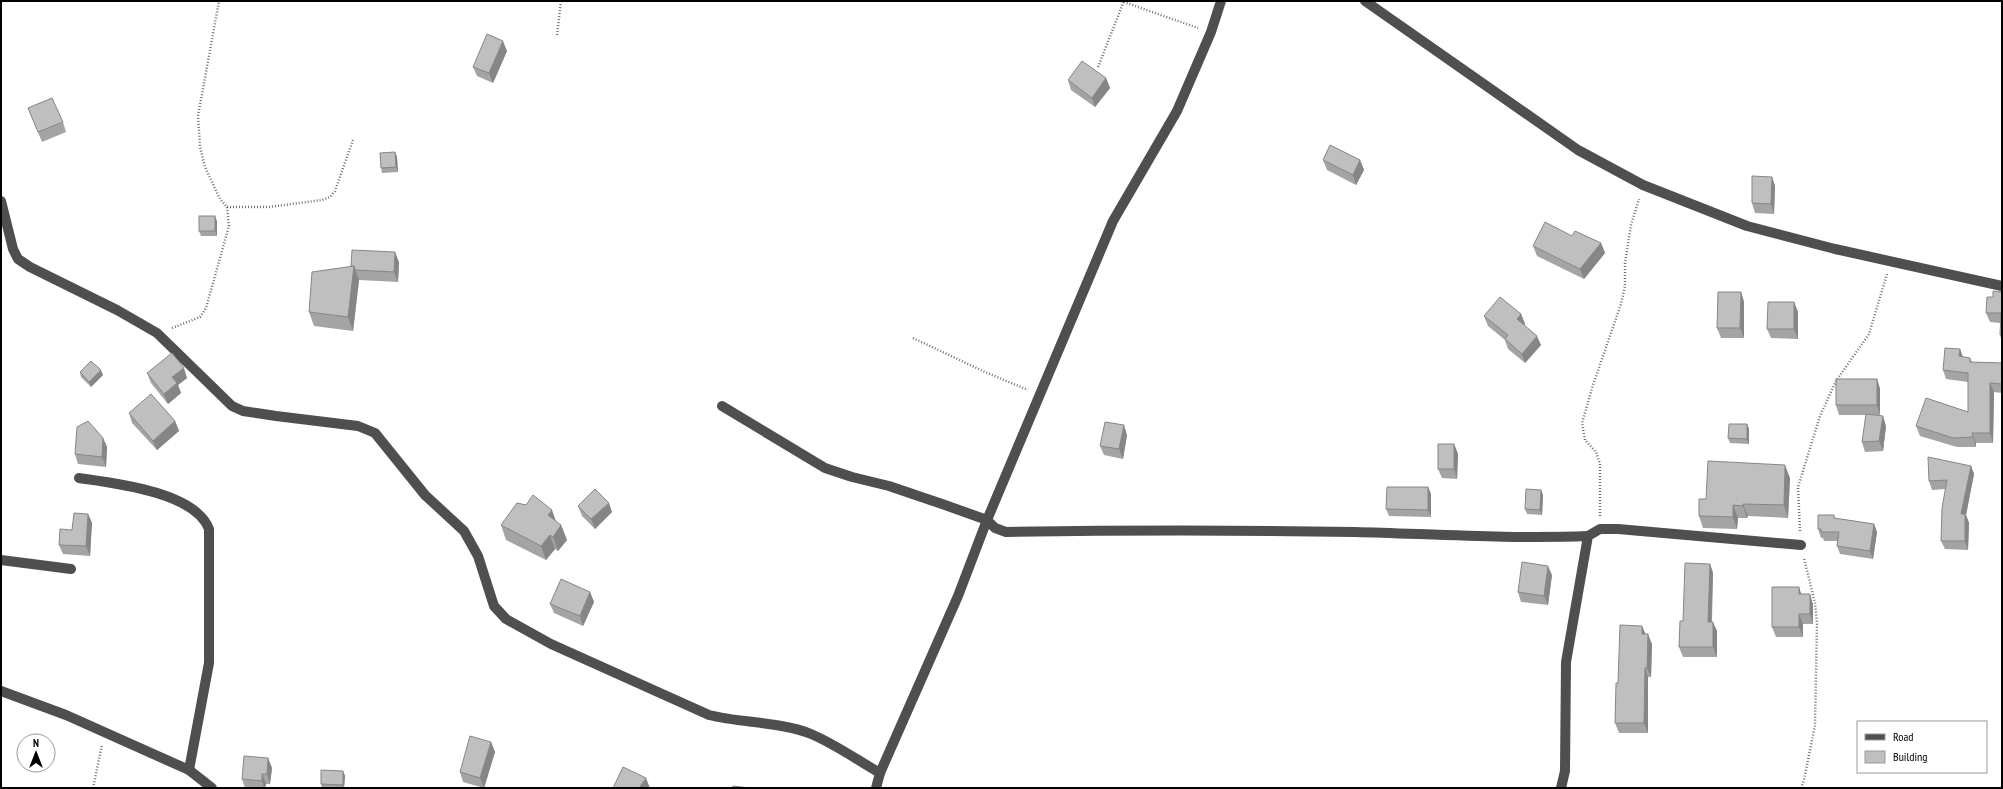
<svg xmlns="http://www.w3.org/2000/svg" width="2003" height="789" viewBox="0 0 2003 789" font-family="'PT Sans Narrow',sans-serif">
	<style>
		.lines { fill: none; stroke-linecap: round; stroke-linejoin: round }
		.path { stroke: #717171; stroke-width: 2.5; stroke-dasharray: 1 2; stroke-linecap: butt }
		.minor { stroke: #4f4f4f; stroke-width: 10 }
		.wall { fill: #a4a4a4 }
		.shaded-wall { fill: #868686 }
		.building { fill: #bfbfbf; stroke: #868686 }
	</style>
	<rect width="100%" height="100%" fill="#fff"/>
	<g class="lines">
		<!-- path -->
		<g class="path">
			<path d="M 1121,1 L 1198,28"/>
			<path d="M 557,35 L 561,1"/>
			<path d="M 1098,67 L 1124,1"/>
			<path d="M 227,207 L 269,207 L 322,200 L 330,197 L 335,191 L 353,140"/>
			<path d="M 172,328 L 200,317 L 206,308 L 229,226 L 227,207 L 220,199 L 205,167 L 200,147 L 198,116 L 219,1"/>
			<path d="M 913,338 L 985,372 L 1028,390"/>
			<path d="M 1600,516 L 1600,464 L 1596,452 L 1585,440 L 1582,423 L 1593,385 L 1621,304 L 1625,286 L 1625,263 L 1631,225 L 1639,199"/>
			<path d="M 1800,531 L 1798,487 L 1820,416 L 1836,381 L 1869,334 L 1887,274"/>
			<path d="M 93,788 L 102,745"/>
			<path d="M 1801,788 L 1804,780 L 1815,725 L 1817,623 L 1815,603 L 1804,558"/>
		</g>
		<!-- minor -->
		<g class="minor">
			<path d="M 1365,1 L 1578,150 L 1643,185 L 1747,226 L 1835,249 L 2002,286"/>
			<path d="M 1,201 L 13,249 L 18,259 L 30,267 L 117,310 L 157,333 L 232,406 L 243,411 L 276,416 L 358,426 L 375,433 L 425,495 L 464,531 L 478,556 L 494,606 L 506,619 L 551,644 L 709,715 C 741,723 782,722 811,734 C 835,744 857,760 880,773"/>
			<path d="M 722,406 L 825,468 L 852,477 L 889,486 L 945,505 L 987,520 L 995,528 L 1006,532 C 1122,530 1239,530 1355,532 C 1433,534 1510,539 1588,536"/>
			<path d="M 79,478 C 114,483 195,492 209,529 L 209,663 L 189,770"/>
			<path d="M 1,560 L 71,569"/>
			<path d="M 1,691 L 66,715 L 189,770 L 212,788"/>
			<path d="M 876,788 L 880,773 L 958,596 L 987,520 L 1113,221 L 1177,111 L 1211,32 L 1221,1"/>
			<path d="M 1561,788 L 1565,771 L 1566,662 L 1588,536 L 1600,529 L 1618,529 L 1801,545"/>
		</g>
	</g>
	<!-- wall -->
	<g class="wall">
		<path d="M 507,51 L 493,83 L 477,76 L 473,67 Z"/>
		<path d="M 1106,78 L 1110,88 L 1095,107 L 1071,90 L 1068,80 Z"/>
		<path d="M 28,108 L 63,122 L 66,132 L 42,142 Z"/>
		<path d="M 395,152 L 397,157 L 398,172 L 382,173 L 381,168 Z"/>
		<path d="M 1323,160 L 1360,160 L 1364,170 L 1356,185 L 1327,170 Z"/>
		<path d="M 1772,177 L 1775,186 L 1774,214 L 1755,213 L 1752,203 Z"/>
		<path d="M 217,221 L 217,236 L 201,236 L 199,231 Z"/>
		<path d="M 1572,236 L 1601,243 L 1605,253 L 1584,279 L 1537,256 L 1533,246 Z"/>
		<path d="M 399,262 L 398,282 L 359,280 L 353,331 L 314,326 L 309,312 L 351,266 Z"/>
		<path d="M 1741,292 L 1744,302 L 1744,338 L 1721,338 L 1717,328 Z"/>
		<path d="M 2002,292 L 2002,342 L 2000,335 L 2000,323 L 1990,322 L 1986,313 L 1993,297 Z"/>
		<path d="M 1794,302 L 1798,312 L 1798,339 L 1771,338 L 1767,329 Z"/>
		<path d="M 1521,314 L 1525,324 L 1524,325 L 1541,345 L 1525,363 L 1508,349 L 1505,340 L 1488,326 L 1484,316 Z"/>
		<path d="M 1960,349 L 1963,357 L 1970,358 L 1972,362 L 2002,363 L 2002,393 L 1994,392 L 1993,443 L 1976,443 L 1976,447 L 1957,447 L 1920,436 L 1916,426 L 1968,412 L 1968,382 L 1946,379 L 1943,370 Z"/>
		<path d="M 80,372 L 103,375 L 91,387 L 81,377 Z"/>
		<path d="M 147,373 L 187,378 L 178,385 L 181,393 L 168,404 L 151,383 Z"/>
		<path d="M 1877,379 L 1880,389 L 1880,415 L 1870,415 L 1886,426 L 1883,451 L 1865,452 L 1862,442 L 1866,415 L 1839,415 L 1836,405 Z"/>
		<path d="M 129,413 L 175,421 L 179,431 L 157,450 L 132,423 Z"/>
		<path d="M 1747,424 L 1749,429 L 1749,444 L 1730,443 L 1728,438 Z"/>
		<path d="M 1127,435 L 1123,459 L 1104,455 L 1100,446 Z"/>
		<path d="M 103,438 L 107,447 L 106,467 L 78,464 L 75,454 Z"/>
		<path d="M 1454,444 L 1458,454 L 1457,479 L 1442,478 L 1438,469 Z"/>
		<path d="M 1971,466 L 1974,474 L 1966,515 L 1969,523 L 1968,550 L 1945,549 L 1941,541 L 1946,489 L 1932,490 L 1929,481 Z"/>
		<path d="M 1790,478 L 1788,518 L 1748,516 L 1747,518 L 1738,518 L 1737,529 L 1703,528 L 1699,516 Z"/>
		<path d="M 1428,487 L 1431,494 L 1431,517 L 1389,516 L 1386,509 Z"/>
		<path d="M 1541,490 L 1543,495 L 1542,515 L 1527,514 L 1525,509 Z"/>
		<path d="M 578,506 L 612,512 L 595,529 L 582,516 Z"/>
		<path d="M 88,514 L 92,523 L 90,556 L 63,554 L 59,545 Z"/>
		<path d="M 1834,515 L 1835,518 L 1874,524 L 1877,532 L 1873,559 L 1840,554 L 1837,546 L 1837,541 L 1824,541 L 1823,538 L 1821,538 L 1818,529 Z"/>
		<path d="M 557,522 L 561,525 L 567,540 L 558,551 L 555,549 L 546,560 L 506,540 L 501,525 Z"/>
		<path d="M 1710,564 L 1713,573 L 1712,622 L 1717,631 L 1717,657 L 1683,657 L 1679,647 L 1683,621 Z"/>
		<path d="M 1552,575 L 1548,605 L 1521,602 L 1518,592 Z"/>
		<path d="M 1799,587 L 1801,594 L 1813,604 L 1813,624 L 1803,624 L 1803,637 L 1776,637 L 1772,627 Z"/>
		<path d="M 590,592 L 594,602 L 583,626 L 554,613 L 550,604 Z"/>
		<path d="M 1642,626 L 1645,634 L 1652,644 L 1651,677 L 1648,677 L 1648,733 L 1619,733 L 1615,723 L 1618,683 Z"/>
		<path d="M 491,742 L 495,752 L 484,788 L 463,782 L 460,772 Z"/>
		<path d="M 268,758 L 272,768 L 270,784 L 266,784 L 265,788 L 245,788 L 242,779 Z"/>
		<path d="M 343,771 L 345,776 L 344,788 L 322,788 L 321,784 Z"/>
	</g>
	<!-- shaded-wall -->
	<g class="shaded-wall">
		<path d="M 503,41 L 507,51 L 493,83 L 489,73 Z"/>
		<path d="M 1106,78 L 1110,88 L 1095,107 L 1092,98 Z"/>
		<path d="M 395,152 L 397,157 L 398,172 L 396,167 Z"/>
		<path d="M 1360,160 L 1364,170 L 1356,185 L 1353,175 Z"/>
		<path d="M 1772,177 L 1775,186 L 1774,214 L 1771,204 Z"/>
		<path d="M 215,216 L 217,221 L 217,236 L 215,231 Z"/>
		<path d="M 1601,243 L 1605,253 L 1584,279 L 1580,269 Z"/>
		<path d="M 395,252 L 399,262 L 398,282 L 394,272 Z"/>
		<path d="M 354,266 L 359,280 L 353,331 L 348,317 Z"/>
		<path d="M 1741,292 L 1744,302 L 1744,338 L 1740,328 Z"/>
		<path d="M 1794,302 L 1798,312 L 1798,339 L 1794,329 Z"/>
		<path d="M 1521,314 L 1525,324 L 1521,329 L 1517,319 Z"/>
		<path d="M 1537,336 L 1541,345 L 1525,363 L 1522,354 Z"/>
		<path d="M 1960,349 L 1963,358 L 1959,356 Z"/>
		<path d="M 184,368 L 187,378 L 178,385 L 181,393 L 168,404 L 164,394 L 172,377 Z"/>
		<path d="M 101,370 L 103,375 L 91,387 L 89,382 Z"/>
		<path d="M 1877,379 L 1880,389 L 1880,415 L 1877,405 Z"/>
		<path d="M 1990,383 L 1994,392 L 1993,443 L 1990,433 Z"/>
		<path d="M 1883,416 L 1886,426 L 1883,451 L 1879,441 Z"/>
		<path d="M 175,421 L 179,431 L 157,450 L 153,441 Z"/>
		<path d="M 1747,424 L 1749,429 L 1749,444 L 1747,439 Z"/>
		<path d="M 1124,425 L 1127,435 L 1123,459 L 1119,449 Z"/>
		<path d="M 1972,433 L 1976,443 L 1976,447 L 1973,437 Z"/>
		<path d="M 103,438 L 107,447 L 106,467 L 102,457 Z"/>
		<path d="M 1454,444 L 1458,454 L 1457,479 L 1454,469 Z"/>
		<path d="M 1785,465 L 1790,478 L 1788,518 L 1784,505 Z"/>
		<path d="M 1971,466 L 1974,474 L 1966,515 L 1969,523 L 1968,550 L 1965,541 L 1961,514 Z"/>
		<path d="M 1428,487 L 1431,494 L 1431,517 L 1428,510 Z"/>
		<path d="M 1541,490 L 1543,495 L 1542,515 L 1540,510 Z"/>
		<path d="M 609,503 L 612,512 L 595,529 L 591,519 Z"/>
		<path d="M 1743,504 L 1748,516 L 1747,518 L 1743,506 Z"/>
		<path d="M 1733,505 L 1738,518 L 1737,529 L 1733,517 Z"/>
		<path d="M 552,510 L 557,524 L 548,515 Z"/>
		<path d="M 88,514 L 92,523 L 90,556 L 86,546 Z"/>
		<path d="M 1874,524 L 1877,532 L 1873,559 L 1870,551 Z"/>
		<path d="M 561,525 L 567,540 L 558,551 L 553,537 Z"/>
		<path d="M 550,535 L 555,549 L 546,560 L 541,546 Z"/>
		<path d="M 1710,564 L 1713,573 L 1711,631 L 1708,622 Z"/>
		<path d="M 1548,566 L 1552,575 L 1548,605 L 1544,596 Z"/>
		<path d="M 1799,587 L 1802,597 L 1799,594 Z"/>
		<path d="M 590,592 L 594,602 L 583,626 L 580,616 Z"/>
		<path d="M 1810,594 L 1813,604 L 1813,624 L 1810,614 Z"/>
		<path d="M 1799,614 L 1803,624 L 1803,637 L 1799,627 Z"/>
		<path d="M 1713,622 L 1717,631 L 1717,657 L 1713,647 Z"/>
		<path d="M 1642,626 L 1646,635 L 1642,634 Z"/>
		<path d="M 1648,634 L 1652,644 L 1651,677 L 1647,668 Z"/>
		<path d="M 1645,668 L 1648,677 L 1648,733 L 1644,723 Z"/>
		<path d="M 491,742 L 495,752 L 484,788 L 480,778 Z"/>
		<path d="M 268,758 L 272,768 L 270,784 L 267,774 Z"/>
		<path d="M 343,771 L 345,776 L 344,788 L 343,785 Z"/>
		<path d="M 262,774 L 266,784 L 265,788 L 264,788 L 262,781 Z"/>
		<path d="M 646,778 L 650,788 L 639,788 Z"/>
	</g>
	<!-- building -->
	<g class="building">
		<path d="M 487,34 L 503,41 L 489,73 L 473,67 Z"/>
		<path d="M 1082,61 L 1106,78 L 1092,98 L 1068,80 Z"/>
		<path d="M 52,98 L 63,122 L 38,132 L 28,108 Z"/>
		<path d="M 1330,145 L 1360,160 L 1353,175 L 1323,160 Z"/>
		<path d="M 395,152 L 396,167 L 381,168 L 380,153 Z"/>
		<path d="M 1752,176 L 1772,177 L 1771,204 L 1752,203 Z"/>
		<rect x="199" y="216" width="16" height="15"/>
		<path d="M 1545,222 L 1572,236 L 1575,231 L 1601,243 L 1580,269 L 1533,246 Z"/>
		<path d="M 352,250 L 395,252 L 394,272 L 355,270 L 354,266 L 351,266 Z"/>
		<path d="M 354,266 L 348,317 L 309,312 L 312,272 Z"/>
		<path d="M 1993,291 L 2002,292 L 2002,335 L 2000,335 L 2001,313 L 1986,313 L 1987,297 L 1993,297 Z"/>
		<path d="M 1718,292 L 1741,292 L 1740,328 L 1717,328 Z"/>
		<path d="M 1500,297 L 1521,314 L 1517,319 L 1537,336 L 1522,354 L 1505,339 L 1508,335 L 1484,316 Z"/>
		<path d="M 1768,302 L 1794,302 L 1794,329 L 1767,329 Z"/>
		<path d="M 1945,348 L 1960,349 L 1959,356 L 1970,358 L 1970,362 L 2002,363 L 2002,384 L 1990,383 L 1990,433 L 1972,433 L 1973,437 L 1953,438 L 1916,426 L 1926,398 L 1968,412 L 1968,373 L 1943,370 Z"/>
		<path d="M 172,353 L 184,368 L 172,377 L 177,383 L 164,394 L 147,373 Z"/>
		<path d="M 91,361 L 101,370 L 89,382 L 80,372 Z"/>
		<rect x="1836" y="379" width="41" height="26"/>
		<path d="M 151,394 L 175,421 L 153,441 L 129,413 Z"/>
		<path d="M 1866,414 L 1883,416 L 1879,441 L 1862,442 Z"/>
		<path d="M 88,421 L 103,438 L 102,457 L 75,454 L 77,427 Z"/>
		<path d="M 1105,422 L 1124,425 L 1119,449 L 1100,446 Z"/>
		<path d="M 1729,424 L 1747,424 L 1747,439 L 1728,438 Z"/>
		<rect x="1438" y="444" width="16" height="25"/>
		<path d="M 1928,457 L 1971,466 L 1961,514 L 1965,514 L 1965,541 L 1941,541 L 1942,508 L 1947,480 L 1929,481 Z"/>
		<path d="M 1708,461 L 1785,465 L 1784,505 L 1743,504 L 1743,506 L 1733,505 L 1733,517 L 1699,516 L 1699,499 L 1706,499 Z"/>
		<path d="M 1387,487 L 1428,487 L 1428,510 L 1386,509 Z"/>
		<path d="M 595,489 L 609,503 L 591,519 L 578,506 Z"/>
		<path d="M 1526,489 L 1541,490 L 1540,510 L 1525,509 Z"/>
		<path d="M 533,495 L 552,510 L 548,515 L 561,525 L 553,537 L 550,535 L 541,546 L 501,525 L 517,503 L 526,505 Z"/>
		<path d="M 74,513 L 88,514 L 86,546 L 59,545 L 60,529 L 72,530 Z"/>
		<path d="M 1818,515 L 1834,515 L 1834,518 L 1874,524 L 1870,551 L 1837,546 L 1839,532 L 1821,532 L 1821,529 L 1818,529 Z"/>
		<path d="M 1522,562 L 1548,566 L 1544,596 L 1518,592 Z"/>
		<path d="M 1685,563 L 1710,564 L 1708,622 L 1713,622 L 1713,647 L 1679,647 L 1680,621 L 1683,621 Z"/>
		<path d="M 561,579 L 590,592 L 580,616 L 550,604 Z"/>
		<path d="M 1772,587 L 1799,587 L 1799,594 L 1810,594 L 1810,614 L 1799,614 L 1799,627 L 1772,627 Z"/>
		<path d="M 1620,625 L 1642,626 L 1642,634 L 1648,634 L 1647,668 L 1645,668 L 1644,723 L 1615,723 L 1616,683 L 1618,683 Z"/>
		<path d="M 470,736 L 491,742 L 480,778 L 460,772 Z"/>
		<path d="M 244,756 L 268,758 L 267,774 L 262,774 L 262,781 L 242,779 Z"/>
		<path d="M 623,767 L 646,778 L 639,788 L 613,788 Z"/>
		<path d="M 321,770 L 343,771 L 343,785 L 321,784 Z"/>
		<path d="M 733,786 L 750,788 L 732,788 Z"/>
	</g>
	<!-- border -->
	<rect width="2003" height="789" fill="none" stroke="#000000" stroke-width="4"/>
	<!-- legend -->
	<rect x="1857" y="721" width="130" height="52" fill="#ffffff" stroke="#999999"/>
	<rect x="1865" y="734" width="20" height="6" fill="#4f4f4f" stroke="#999999"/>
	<text x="1893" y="741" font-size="12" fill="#000000">Road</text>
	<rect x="1865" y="751" width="20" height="12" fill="#bfbfbf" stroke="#999999"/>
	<text x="1893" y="761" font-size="12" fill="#000000">Building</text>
	<!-- north arrow -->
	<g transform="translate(36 753)"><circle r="19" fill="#ffffff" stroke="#999999"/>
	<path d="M0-3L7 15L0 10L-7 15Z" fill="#000000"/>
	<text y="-6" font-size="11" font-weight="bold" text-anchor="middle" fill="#000000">N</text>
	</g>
</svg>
